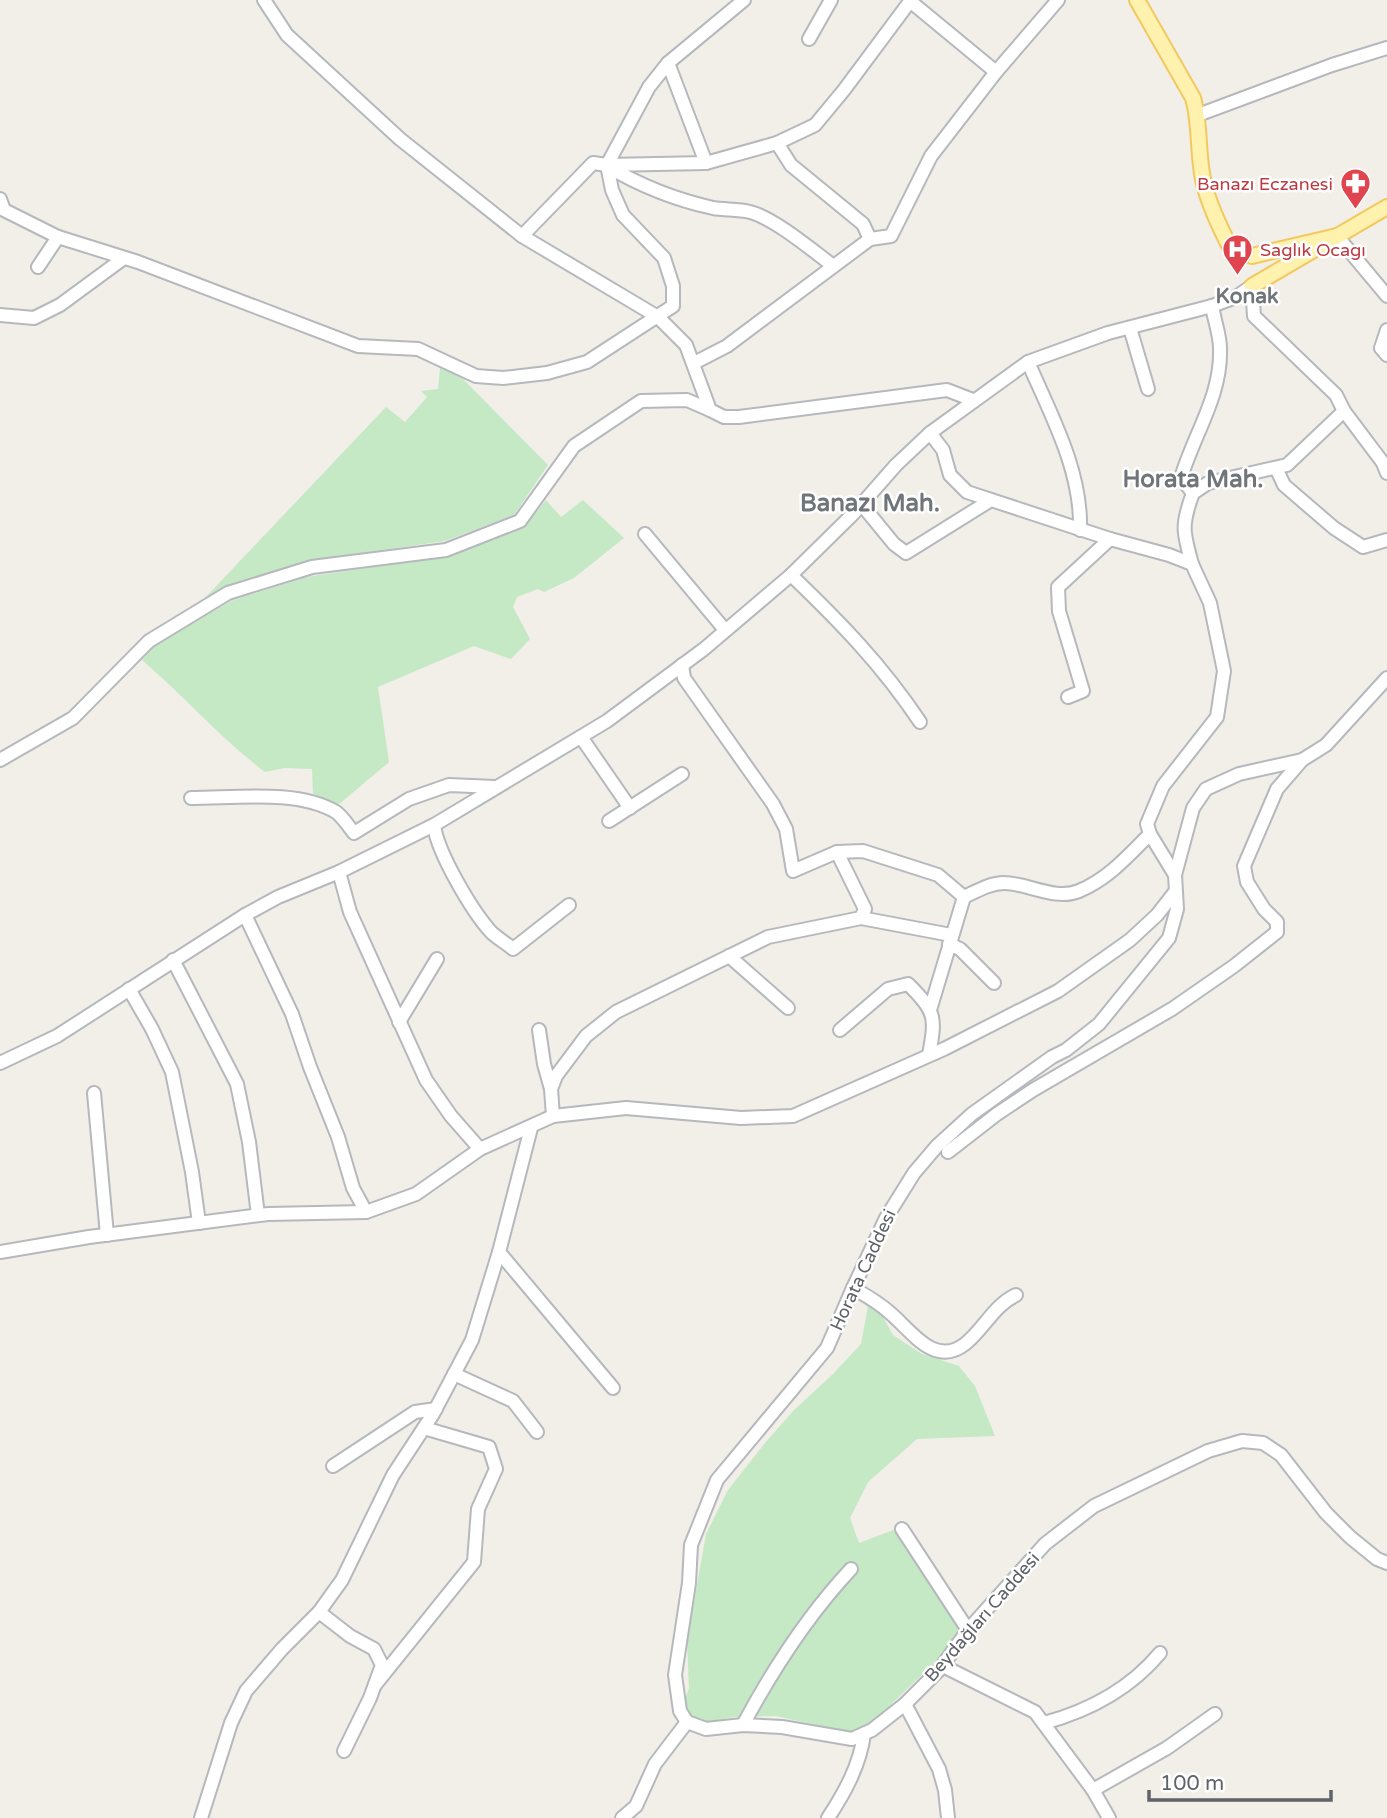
<svg xmlns="http://www.w3.org/2000/svg" width="1387" height="1818" viewBox="0 0 1387 1818" font-family="'Varela Round',sans-serif">
	<style>
		.green { fill: #c5e8c5 }
		.lines { fill: none; stroke-linecap: round; stroke-linejoin: round }
		.minor-casing { stroke: #b5b8bc; stroke-width: 16 }
		.major-casing { stroke: #f2c960; stroke-width: 18 }
		.minor { stroke: #fff; stroke-width: 12 }
		.major { stroke: #fff2af; stroke-width: 14 }
		.labels { text-anchor: middle; stroke-width: 5; stroke-linejoin: round; paint-order: stroke }
		.health-label { font-size: 18px; fill: #be3a42; stroke: #fff; text-anchor: end }
		.street-label { font-size: 18px; fill: #5f6368; stroke: #fff }
		.quarter-label { font-size: 21px; font-weight: bold; fill: #70757a; stroke: #fff }
		.district-label { font-size: 24px; font-weight: bold; fill: #70757a; stroke: #fff }
	</style>
	<rect width="100%" height="100%" fill="#f1efe8"/>
	<!-- green -->
	<g class="green">
		<path d="M 440,367 L 463,379 L 548,465 L 514,515 L 445,541 L 312,560 L 229,586 L 203,600 L 386,407 L 405,422 L 427,397 L 421,391 L 438,389 Z"/>
		<path d="M 546,500 L 561,517 L 583,500 L 624,538 L 574,578 L 544,592 L 538,589 L 517,597 L 513,607 L 530,639 L 511,659 L 474,646 L 378,687 L 389,762 L 338,805 L 313,794 L 312,769 L 285,768 L 265,772 C 221,739 184,696 142,660 L 157,643 L 231,601 L 306,577 L 454,555 L 524,527 Z"/>
		<path d="M 868,1306 L 878,1308 L 893,1335 L 922,1354 L 959,1366 L 975,1386 L 995,1436 L 917,1439 L 868,1482 L 850,1518 L 859,1543 L 896,1529 L 959,1628 L 940,1657 L 872,1723 L 848,1732 L 776,1716 L 733,1717 L 707,1723 L 695,1719 L 688,1713 L 684,1702 L 689,1688 L 687,1642 L 706,1534 L 728,1490 L 765,1443 L 794,1410 L 832,1375 L 861,1344 Z"/>
	</g>
	<g class="lines">
		<defs>
			<g id="minor">
				<path d="M 264,0 L 287,35 L 400,139 L 522,236 L 658,317 L 686,345 L 710,410 L 724,417 L 739,417 L 947,390 L 973,400"/>
				<path d="M 910,1 L 996,72"/>
				<path d="M 809,39 L 831,0"/>
				<path d="M 668,63 L 706,163"/>
				<path d="M 1198,115 L 1332,65 L 1387,48"/>
				<path d="M 777,143 L 791,165 L 863,224 L 870,239"/>
				<path d="M 607,166 C 639,185 677,200 713,208 C 725,210 738,209 750,212 C 774,218 812,250 832,265"/>
				<path d="M 0,199 L 4,210 L 58,237"/>
				<path d="M 522,236 L 593,163 L 607,165 L 706,163 L 777,143 L 815,125 L 844,90 L 911,0"/>
				<path d="M 1337,236 L 1387,296"/>
				<path d="M 38,267 L 58,237 L 138,262 L 358,346 L 418,349 L 476,376 L 503,378 L 547,373 L 587,362 L 673,306 L 673,286 L 664,258 L 623,215 L 612,190 L 607,165 L 649,87 L 668,63 L 744,0"/>
				<path d="M 1252,286 L 1254,316 L 1336,395 L 1344,411 L 1383,463 L 1387,473"/>
				<path d="M 1212,306 C 1214,319 1220,335 1220,348 C 1222,395 1194,434 1181,478 L 1193,493 L 1208,483 L 1287,465 L 1344,411"/>
				<path d="M 0,315 L 34,318 L 60,305 L 124,258"/>
				<path d="M 1130,328 L 1148,389"/>
				<path d="M 1387,330 L 1381,348 L 1387,355"/>
				<path d="M 1028,362 C 1051,415 1082,471 1080,530"/>
				<path d="M 694,363 L 727,346 L 870,239 L 891,236 L 931,156 L 996,72 L 1058,0"/>
				<path d="M 930,433 L 943,450 L 950,475 L 967,492 L 1110,539 L 1169,555 L 1192,564 L 1210,603 L 1224,671 L 1217,717 L 1163,786 L 1147,824 L 1150,834 L 1175,875"/>
				<path d="M 1276,468 L 1284,485 L 1334,528 L 1363,547 L 1387,540"/>
				<path d="M 862,505 L 894,544 L 906,553 L 991,500"/>
				<path d="M 645,534 L 725,630"/>
				<path d="M 1192,564 C 1183,532 1181,525 1193,493"/>
				<path d="M 791,575 C 840,622 882,665 920,722"/>
				<path d="M 682,665 L 684,678 L 773,804 L 786,829 L 793,871 L 837,852 L 865,909 L 861,918"/>
				<path d="M 1068,697 L 1083,691 L 1059,611 L 1058,587 L 1110,539"/>
				<path d="M 581,737 L 630,808"/>
				<path d="M 0,760 L 73,718 L 149,641 L 228,593 L 312,567 L 446,550 L 520,521 L 574,446 L 641,401 L 687,400 L 710,410"/>
				<path d="M 191,798 C 234,798 298,789 336,812 C 343,817 348,826 354,833 L 409,799 L 449,785 L 495,787"/>
				<path d="M 609,821 L 682,774"/>
				<path d="M 434,825 C 437,852 472,911 491,932 C 497,938 506,943 513,949 L 569,905"/>
				<path d="M 837,852 L 863,851 L 938,875 L 964,897 L 930,1010"/>
				<path d="M 339,872 L 350,912 L 426,1080 L 451,1116 L 480,1149"/>
				<path d="M 964,897 C 977,891 990,883 1004,883 C 1028,883 1055,901 1079,891 C 1108,879 1128,856 1150,834"/>
				<path d="M 245,915 L 292,1014 L 310,1067 L 338,1137 L 353,1188 L 366,1212"/>
				<path d="M 949,944 L 960,949 L 994,983"/>
				<path d="M 729,956 L 788,1008"/>
				<path d="M 173,960 L 237,1084 L 249,1142 L 258,1215"/>
				<path d="M 129,989 L 152,1029 L 172,1072 L 192,1172 L 199,1223"/>
				<path d="M 399,1022 L 437,959"/>
				<path d="M 539,1030 L 544,1064 L 551,1089"/>
				<path d="M 840,1030 L 888,989 L 908,984 C 936,1012 936,1017 929,1055"/>
				<path d="M 0,1063 L 57,1036 L 245,915 L 278,897 L 339,872 L 434,825 L 607,721 L 704,649 L 791,575 L 853,514 L 896,465 L 930,433 L 1028,362 L 1108,333 L 1212,306 L 1236,297 L 1252,286"/>
				<path d="M 94,1093 L 107,1235"/>
				<path d="M 553,1116 L 551,1089 L 556,1076 L 586,1036 L 616,1012 L 768,937 L 861,918 L 951,935"/>
				<path d="M 948,1152 L 997,1114 L 1033,1090 L 1172,1009 L 1234,966 L 1277,932 L 1277,922 L 1264,909 L 1247,882 L 1244,866 L 1277,789 L 1302,760"/>
				<path d="M 0,1252 L 89,1237 L 268,1214 L 366,1212 L 416,1194 L 480,1149 L 553,1116 L 626,1108 L 741,1118 L 793,1116 L 944,1049 L 1058,991 L 1130,940 L 1157,915 L 1175,892"/>
				<path d="M 499,1252 L 613,1388"/>
				<path d="M 853,1288 C 865,1295 878,1302 889,1312 C 911,1330 934,1368 965,1344 C 984,1329 994,1305 1016,1295"/>
				<path d="M 454,1374 L 513,1401 L 537,1432"/>
				<path d="M 333,1466 L 415,1412 L 436,1409"/>
				<path d="M 902,1529 L 968,1630"/>
				<path d="M 319,1612 L 350,1636 L 374,1649 L 382,1665 L 370,1698 L 344,1751"/>
				<path d="M 943,1666 L 1035,1712 L 1093,1790 L 1109,1818"/>
				<path d="M 375,1685 L 474,1562 L 478,1509 L 496,1469 L 489,1447 L 424,1428"/>
				<path d="M 905,1704 L 939,1769 L 945,1790 L 948,1818"/>
				<path d="M 687,1722 L 680,1711 L 675,1675 L 689,1583 L 691,1545 L 717,1480 L 827,1348 L 853,1288 L 886,1218 L 914,1173 L 937,1146 L 972,1114 L 1052,1057 L 1066,1050 L 1099,1024 L 1169,938 L 1177,909 L 1175,875 L 1193,808 L 1206,789 L 1239,774 L 1302,760 L 1326,745 L 1387,678"/>
				<path d="M 687,1722 L 706,1729 L 743,1725 L 782,1727 L 852,1739 L 872,1730 L 905,1704 L 940,1669 L 968,1630 L 1045,1544 L 1094,1506 L 1208,1451 L 1242,1441 L 1263,1443 L 1281,1455 L 1326,1513 L 1350,1537 L 1377,1559 L 1387,1563"/>
				<path d="M 1044,1723 C 1088,1711 1130,1689 1160,1653"/>
				<path d="M 743,1725 C 773,1669 808,1615 851,1569"/>
				<path d="M 1093,1790 L 1167,1748 L 1215,1714"/>
				<path d="M 201,1818 L 231,1723 L 246,1691 L 282,1649 L 319,1612 L 342,1580 L 393,1475 L 433,1414 L 472,1340 L 499,1252 L 531,1128"/>
				<path d="M 622,1818 L 636,1806 L 655,1764 L 687,1722"/>
				<path d="M 828,1818 C 845,1792 860,1765 864,1734"/>
			</g>
			<g id="major">
				<path d="M 1137,0 L 1193,98 C 1201,126 1197,156 1204,184 C 1210,207 1220,228 1231,249 L 1252,256 L 1337,236"/>
				<path d="M 1252,286 L 1387,207"/>
			</g>
		</defs>
		<!-- minor casing -->
		<use href="#minor" class="minor-casing"/>
		<!-- major casing -->
		<use href="#major" class="major-casing"/>
		<!-- minor -->
		<use href="#minor" class="minor"/>
		<!-- major -->
		<use href="#major" class="major"/>
	</g>
	<!-- icons -->
	<defs>
		<symbol id="pharmacy-pin" viewBox="-11 -11 22 30"><path d="M0 17L-7.5 6A9.5 9.5 0 1 1 7.5 6Z" fill="#e0444e" stroke="#fff"/><path d="M-2-6h4v4h4v4h-4v4h-4v-4h-4v-4h4Z" fill="#fff"/></symbol>
		<symbol id="hospital-pin" viewBox="-11 -11 22 30"><path d="M0 17L-7.5 6A9.5 9.5 0 1 1 7.5 6Z" fill="#e0444e" stroke="#fff"/><path d="M-5-5h3v3.5h4V-5h3V5h-3V1.5h-4V5h-3Z" fill="#fff"/></symbol>
	</defs>
	<g fill-rule="evenodd">
		<use href="#pharmacy-pin" x="1338" y="166" width="35" height="47"/>
		<use href="#hospital-pin" x="1220" y="232" width="35" height="47"/>
	</g>
	<g class="labels">
		<!-- health labels -->
		<g class="health-label">
			<text x="1333" y="190">Banazı Eczanesi</text>
			<text x="1260" y="256" text-anchor="start">Saglık Ocagı</text>
		</g>
		<!-- street labels -->
		<g class="street-label">
			<text transform="translate(863 1270) rotate(-65)" y="6">Horata Caddesi</text>
			<text transform="translate(982 1617) rotate(-49)" y="6">Beydağları Caddesi</text>
		</g>
		<!-- quarter labels -->
		<g class="quarter-label">
			<text x="1247" y="303">Konak</text>
		</g>
		<!-- district labels -->
		<g class="district-label">
			<text x="1193" y="487">Horata Mah.</text>
			<text x="870" y="511">Banazı Mah.</text>
		</g>
	</g>
	<!-- scale -->
	<path d="M1149 1790v10h182v-10" fill="none" stroke="#5f6368" stroke-width="3.5"/>
	<text x="1160" y="1790" font-size="21" fill="#5f6368" stroke="#ffffff" stroke-width="5" paint-order="stroke">100 m</text>
</svg>
